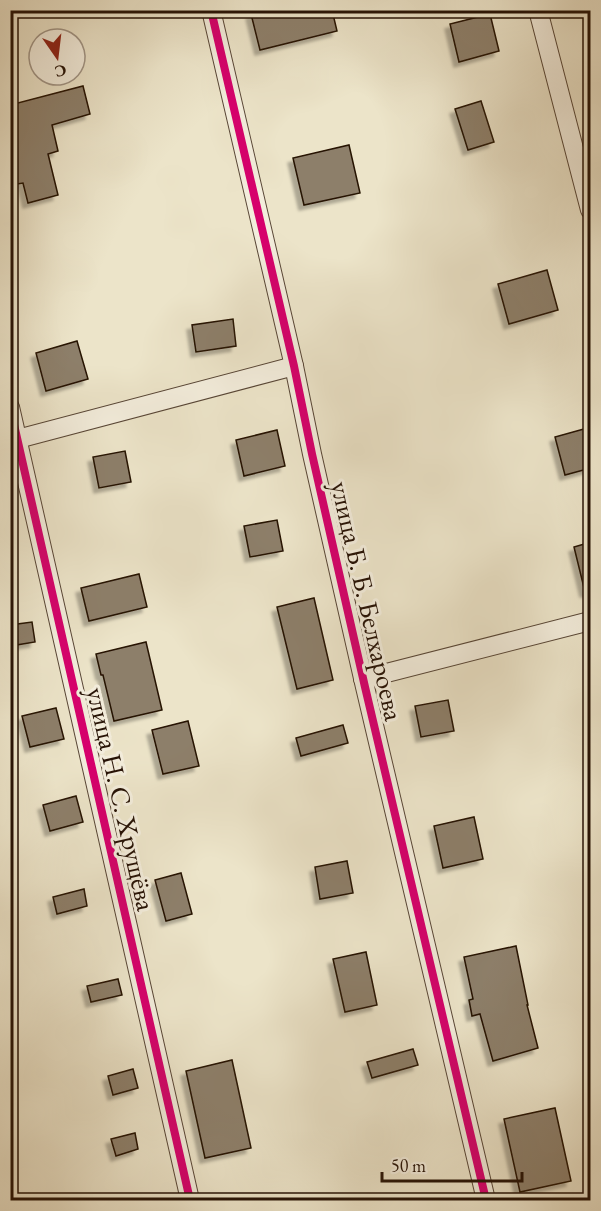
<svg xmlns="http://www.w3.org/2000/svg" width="601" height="1211" viewBox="0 0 601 1211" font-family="'EB Garamond',serif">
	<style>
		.building { fill: #8d7f6b; stroke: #261205; stroke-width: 1.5; filter: url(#shadow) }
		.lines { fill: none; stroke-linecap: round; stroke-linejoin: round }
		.minor-casing { stroke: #584636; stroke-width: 20 }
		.minor { stroke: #f3eddc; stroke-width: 18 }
		.cycleway-casing { stroke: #f3eddc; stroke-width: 11 }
		.cycleway { stroke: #d6006c; stroke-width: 8 }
		.labels { text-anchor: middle; stroke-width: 6; stroke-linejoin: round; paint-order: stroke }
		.street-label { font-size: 27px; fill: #261205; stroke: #f3eddc }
	</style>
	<defs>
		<filter id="shadow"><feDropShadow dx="-5" dy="5" stdDeviation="1.5" flood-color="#0004"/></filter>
	</defs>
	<rect width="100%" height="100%" fill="#ece4c9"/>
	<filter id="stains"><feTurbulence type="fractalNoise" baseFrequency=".00333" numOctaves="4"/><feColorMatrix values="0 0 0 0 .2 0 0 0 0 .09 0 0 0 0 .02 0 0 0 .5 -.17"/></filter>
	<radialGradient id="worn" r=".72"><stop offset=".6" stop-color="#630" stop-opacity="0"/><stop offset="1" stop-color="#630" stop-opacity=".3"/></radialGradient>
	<!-- building -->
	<g class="building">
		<path d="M 264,10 L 332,10 L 337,31 L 260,50 L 251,14 Z"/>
		<path d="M 490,14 L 499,51 L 459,62 L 450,24 Z"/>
		<path d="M 83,86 L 90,114 L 52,125 L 58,151 L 48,154 L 58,195 L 28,203 L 23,183 L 17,184 L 10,160 L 10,105 Z"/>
		<path d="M 481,101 L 494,142 L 468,150 L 455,109 Z"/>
		<path d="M 349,145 L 360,193 L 304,205 L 293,158 Z"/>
		<path d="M 547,270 L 558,310 L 509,324 L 498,284 Z"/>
		<path d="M 233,319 L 236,346 L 196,352 L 192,325 Z"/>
		<path d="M 77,341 L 88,379 L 46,391 L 36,353 Z"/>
		<path d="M 591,427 L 591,468 L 565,475 L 555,437 Z"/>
		<path d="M 277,430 L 285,466 L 244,476 L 236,440 Z"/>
		<path d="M 125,451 L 131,482 L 99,488 L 93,457 Z"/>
		<path d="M 277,520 L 283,551 L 250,557 L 244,526 Z"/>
		<path d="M 591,542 L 591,592 L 585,592 L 574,547 Z"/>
		<path d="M 139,574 L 147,607 L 89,621 L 81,588 Z"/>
		<path d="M 314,598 L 333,680 L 297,689 L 277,607 Z"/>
		<path d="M 32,622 L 35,642 L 10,646 L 10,625 Z"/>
		<path d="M 146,642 L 162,710 L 114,721 L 103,675 L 101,675 L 96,654 Z"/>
		<path d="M 448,700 L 454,731 L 421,737 L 415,706 Z"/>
		<path d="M 56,708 L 64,739 L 30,747 L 22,716 Z"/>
		<path d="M 188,721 L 199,766 L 163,774 L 152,730 Z"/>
		<path d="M 343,725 L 348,743 L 301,756 L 296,738 Z"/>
		<path d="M 76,796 L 83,822 L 50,831 L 43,805 Z"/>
		<path d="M 474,817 L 483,859 L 443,868 L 434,826 Z"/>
		<path d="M 347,861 L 353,893 L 320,899 L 315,867 Z"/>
		<path d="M 181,873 L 192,914 L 166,921 L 155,880 Z"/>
		<path d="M 84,889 L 87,906 L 57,914 L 53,897 Z"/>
		<path d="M 516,946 L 528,1005 L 527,1005 L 538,1048 L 493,1061 L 480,1014 L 472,1016 L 469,1000 L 473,999 L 464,957 Z"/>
		<path d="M 366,952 L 377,1005 L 345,1012 L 333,959 Z"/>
		<path d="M 118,979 L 122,995 L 91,1002 L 87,986 Z"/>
		<path d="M 413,1049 L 418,1065 L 372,1078 L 367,1062 Z"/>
		<path d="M 232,1060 L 251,1148 L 205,1158 L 186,1071 Z"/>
		<path d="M 133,1069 L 138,1088 L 113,1095 L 108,1076 Z"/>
		<path d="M 555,1108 L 571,1181 L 520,1192 L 504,1119 Z"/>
		<path d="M 135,1133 L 138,1149 L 116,1156 L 111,1139 Z"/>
	</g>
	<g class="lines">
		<defs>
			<g id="minor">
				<path d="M 211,10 L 294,366 L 312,454 L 365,687 L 486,1200"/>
				<path d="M 538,10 L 590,210"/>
				<path d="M 10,407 L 190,1200"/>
				<path d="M 10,441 L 294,366"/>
				<path d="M 363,679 L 590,621"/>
			</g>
		</defs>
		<!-- minor casing -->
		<use href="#minor" class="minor-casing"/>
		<!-- minor -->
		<use href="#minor" class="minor"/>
		<defs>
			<g id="cycleway">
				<path d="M 211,10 L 294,366 L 312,454 L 365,687 L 486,1200"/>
				<path d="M 10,407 L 190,1200"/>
			</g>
		</defs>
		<!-- cycleway casing -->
		<use href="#cycleway" class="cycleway-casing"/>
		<!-- cycleway -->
		<use href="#cycleway" class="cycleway"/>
	</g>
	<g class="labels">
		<!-- street labels -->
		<g class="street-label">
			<text transform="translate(367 601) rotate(77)" y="9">улица Б. Б. Белхароева</text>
			<text transform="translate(121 799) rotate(77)" y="9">улица Н. С. Хрущёва</text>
		</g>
	</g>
	<!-- margin -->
	<rect width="601" height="1211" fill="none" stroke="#ece4c9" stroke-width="36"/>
	<rect x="12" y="12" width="577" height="1187" fill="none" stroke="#261205" stroke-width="3"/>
	<rect x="18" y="18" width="565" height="1175" fill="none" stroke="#261205" stroke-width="1.5"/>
	<!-- north arrow -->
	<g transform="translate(57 57) rotate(166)"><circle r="28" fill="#f3eddc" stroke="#a19586" stroke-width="1.5"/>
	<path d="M0-4.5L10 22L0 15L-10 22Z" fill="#8f2418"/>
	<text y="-9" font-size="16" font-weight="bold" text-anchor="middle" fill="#261205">С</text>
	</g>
	<!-- scale -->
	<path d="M382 1172v9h140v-9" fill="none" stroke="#261205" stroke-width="3"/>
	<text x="391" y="1172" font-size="18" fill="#261205" stroke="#f3eddc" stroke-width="4.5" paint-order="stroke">50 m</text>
	<rect width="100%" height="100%" filter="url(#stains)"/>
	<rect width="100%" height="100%" fill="url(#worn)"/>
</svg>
